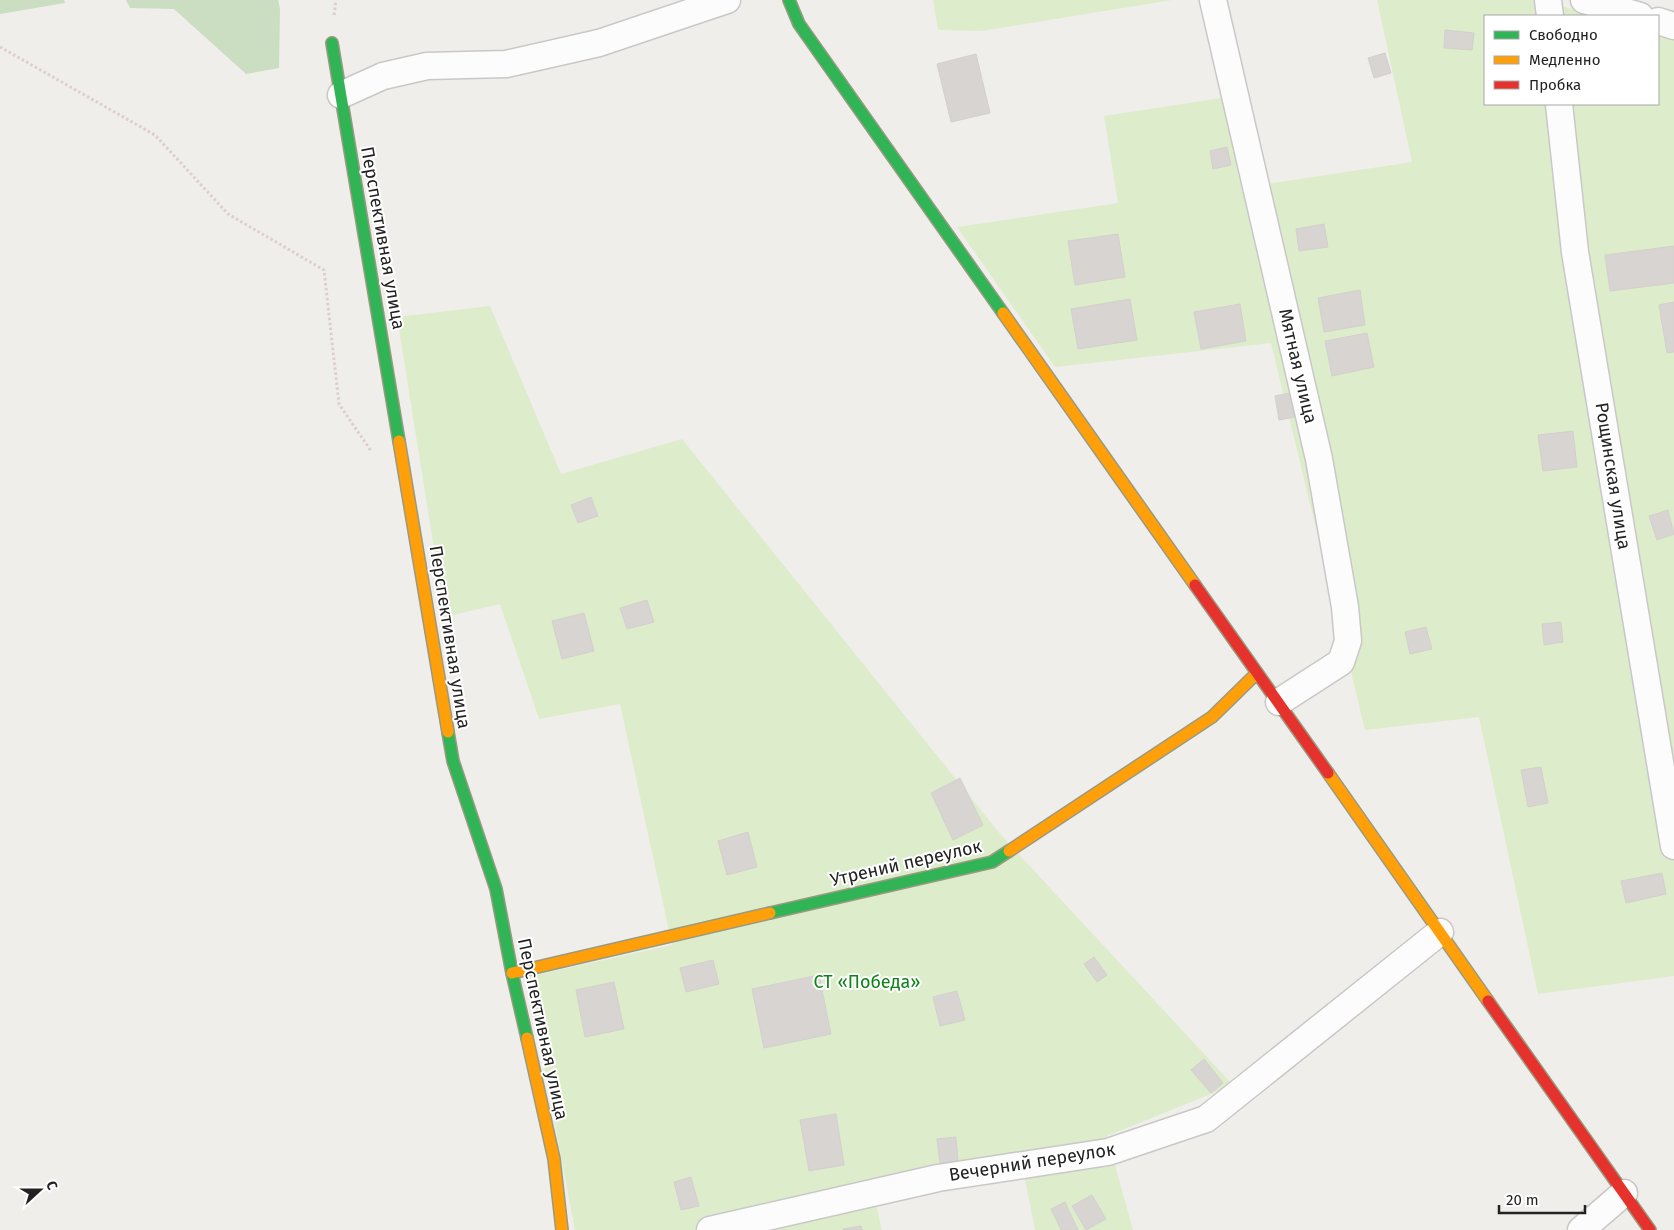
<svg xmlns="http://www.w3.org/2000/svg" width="1674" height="1230" viewBox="0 0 1674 1230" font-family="'Fira Sans',sans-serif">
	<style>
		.grass { fill: #ddeccb }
		.forest { fill: #cbdec1 }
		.building { fill: #d7d4d2; stroke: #d3d0cc }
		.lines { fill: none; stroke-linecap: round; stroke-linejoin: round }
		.street-casing { stroke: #c9c8c7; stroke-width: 29 }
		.fast-casing { stroke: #999a82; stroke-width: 14 }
		.slow-casing { stroke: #999a82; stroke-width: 14 }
		.jam-casing { stroke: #999a82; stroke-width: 14 }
		.path { stroke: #dccecd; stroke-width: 3; stroke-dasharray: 2.5 2.5; stroke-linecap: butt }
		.street { stroke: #fdfcfc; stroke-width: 26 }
		.fast { stroke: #30b455; stroke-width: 11 }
		.slow { stroke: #ff9f0a; stroke-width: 11 }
		.jam { stroke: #e5322d; stroke-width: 11 }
		.labels { text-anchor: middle; stroke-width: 4; stroke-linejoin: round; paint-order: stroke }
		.street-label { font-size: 18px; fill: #222; stroke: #fff }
		.park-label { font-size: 18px; fill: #0c8416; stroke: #fff }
	</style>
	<rect width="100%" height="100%" fill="#f0eeeb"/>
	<!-- grass -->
	<g class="grass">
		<path d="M 933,0 L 1172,0 L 982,31 L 938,30 Z"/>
		<path d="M 1377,0 L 1539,0 L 1597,16 L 1485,16 L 1485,104 L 1658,104 L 1658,33 L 1674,38 L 1674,976 L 1538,994 L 1479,717 L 1365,730 L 1271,343 L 1055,367 L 957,227 L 1118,203 L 1104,116 L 1228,97 L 1247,187 L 1412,162 Z"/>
		<path d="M 490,306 L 561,474 L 682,439 L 1001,835 L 1233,1085 L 1107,1136 L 1133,1230 L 1035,1230 L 1020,1155 L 871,1184 L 882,1230 L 575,1230 L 527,977 L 672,945 L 620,704 L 539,719 L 500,604 L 445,617 L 397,317 Z"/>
	</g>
	<!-- forest -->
	<g class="forest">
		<path d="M 0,0 L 64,0 L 65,3 L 0,14 Z"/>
		<path d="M 126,0 L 278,0 L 280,9 L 279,68 L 246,74 L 174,9 L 130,8 Z"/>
	</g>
	<!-- building -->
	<g class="building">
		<path d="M 1445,30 L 1474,33 L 1472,50 L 1444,48 Z"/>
		<path d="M 1385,53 L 1391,73 L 1374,78 L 1368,58 Z"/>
		<path d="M 976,54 L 990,113 L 951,122 L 937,64 Z"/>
		<path d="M 1227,147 L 1231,165 L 1213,169 L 1210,151 Z"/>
		<path d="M 1324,224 L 1328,247 L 1299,251 L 1296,229 Z"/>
		<path d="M 1118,234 L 1125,277 L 1075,285 L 1068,241 Z"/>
		<path d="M 1674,246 L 1674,283 L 1610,291 L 1605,255 Z"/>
		<path d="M 1360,290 L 1365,325 L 1324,332 L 1318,298 Z"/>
		<path d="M 1130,299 L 1137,340 L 1078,349 L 1071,309 Z"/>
		<path d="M 1674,302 L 1674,352 L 1667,353 L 1659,305 Z"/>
		<path d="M 1240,304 L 1246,341 L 1201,349 L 1194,312 Z"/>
		<path d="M 1367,333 L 1374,367 L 1332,376 L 1325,341 Z"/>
		<path d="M 1290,393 L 1295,417 L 1279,420 L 1275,396 Z"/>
		<path d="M 1573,431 L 1577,467 L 1543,471 L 1538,435 Z"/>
		<path d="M 591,497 L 598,516 L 578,523 L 571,505 Z"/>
		<path d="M 1668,510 L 1674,534 L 1657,540 L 1649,516 Z"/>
		<path d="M 647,600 L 654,622 L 627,629 L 620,608 Z"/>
		<path d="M 584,613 L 594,651 L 562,659 L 552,621 Z"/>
		<path d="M 1561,622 L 1563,642 L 1544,645 L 1542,624 Z"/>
		<path d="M 1426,627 L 1432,649 L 1410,654 L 1405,632 Z"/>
		<path d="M 1541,767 L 1548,803 L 1528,807 L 1521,770 Z"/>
		<path d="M 960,778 L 983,825 L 953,840 L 931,793 Z"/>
		<path d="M 748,832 L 757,867 L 727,875 L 718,841 Z"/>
		<path d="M 1662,873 L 1666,894 L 1626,903 L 1621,881 Z"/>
		<path d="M 1094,957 L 1107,975 L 1097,982 L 1084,964 Z"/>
		<path d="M 713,960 L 719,984 L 686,992 L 680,968 Z"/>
		<path d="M 819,975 L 831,1034 L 764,1048 L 752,989 Z"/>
		<path d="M 614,982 L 624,1029 L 585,1037 L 576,990 Z"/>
		<path d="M 957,991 L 965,1020 L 940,1026 L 933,997 Z"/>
		<path d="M 1204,1059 L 1223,1083 L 1211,1093 L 1191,1070 Z"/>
		<path d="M 836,1114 L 844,1165 L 809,1171 L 800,1120 Z"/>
		<path d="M 956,1137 L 958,1161 L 940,1163 L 937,1139 Z"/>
		<path d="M 691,1177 L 699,1206 L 681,1210 L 674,1182 Z"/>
		<path d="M 1092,1195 L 1106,1219 L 1086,1230 L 1072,1206 Z"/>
		<path d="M 1065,1202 L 1078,1230 L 1061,1230 L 1051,1209 Z"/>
		<path d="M 861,1226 L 862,1230 L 843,1230 L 843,1229 Z"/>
	</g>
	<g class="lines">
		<defs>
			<g id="street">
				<path d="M 1213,0 L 1319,459 L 1345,607 L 1348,641 L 1341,662 L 1279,702"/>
				<path d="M 1548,0 L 1550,16"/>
				<path d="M 1584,0 L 1640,16"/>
				<path d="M 1658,21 L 1674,26"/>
				<path d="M 341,95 L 383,76 L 427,66 L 506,64 L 599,43 L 727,0"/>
				<path d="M 1559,104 L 1575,252 L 1674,846"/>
				<path d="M 710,1230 L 938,1178 L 1108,1152 L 1206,1119 L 1440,932"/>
				<path d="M 1581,1230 L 1624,1193"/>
			</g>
			<g id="fast">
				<path d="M 789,0 L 799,24 L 1003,313"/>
				<path d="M 332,43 L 399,441"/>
				<path d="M 448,732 L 453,761 L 496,889 L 512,973 L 527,1038"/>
				<path d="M 770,913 L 992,862 L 1009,851"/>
			</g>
			<g id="slow">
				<path d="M 1003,313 L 1195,585"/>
				<path d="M 399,441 L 448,732"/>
				<path d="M 1328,773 L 1488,1001"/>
				<path d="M 1009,851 L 1212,717 L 1257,673"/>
				<path d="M 512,973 L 770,913"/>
				<path d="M 527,1038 L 554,1159 L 562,1230"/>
			</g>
			<g id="jam">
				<path d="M 1195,585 L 1328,773"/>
				<path d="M 1488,1001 L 1650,1230"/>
			</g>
		</defs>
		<!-- street casing -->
		<use href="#street" class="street-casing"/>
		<!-- fast casing -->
		<use href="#fast" class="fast-casing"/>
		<!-- slow casing -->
		<use href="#slow" class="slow-casing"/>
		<!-- jam casing -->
		<use href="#jam" class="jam-casing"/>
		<!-- path -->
		<g class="path">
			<path d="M 334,15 L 336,0"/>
			<path d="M 0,47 L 155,135 L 228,214 L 324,270 L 339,404 L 371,451"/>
		</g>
		<!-- street -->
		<use href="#street" class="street"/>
		<!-- fast -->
		<use href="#fast" class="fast"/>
		<!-- slow -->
		<use href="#slow" class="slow"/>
		<!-- jam -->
		<use href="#jam" class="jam"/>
	</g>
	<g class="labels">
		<!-- street labels -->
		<g class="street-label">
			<text transform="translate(383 238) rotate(80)" y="6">Перспективная улица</text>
			<text transform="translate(1298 366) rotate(77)" y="6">Мятная улица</text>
			<text transform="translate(1613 476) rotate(81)" y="6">Рощинская улица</text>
			<text transform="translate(450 637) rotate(81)" y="6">Перспективная улица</text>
			<text transform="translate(906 863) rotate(-13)" y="6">Утрений переулок</text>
			<text transform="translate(543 1029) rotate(78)" y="6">Перспективная улица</text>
			<text transform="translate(1032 1162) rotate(-9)" y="6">Вечерний переулок</text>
		</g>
		<!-- park labels -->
		<g class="park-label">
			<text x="867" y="988">СТ «Победа»</text>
		</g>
	</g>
	<!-- legend -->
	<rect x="1484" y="15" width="175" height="90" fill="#ffffff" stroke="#a7a7a7"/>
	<rect x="1494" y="31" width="25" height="8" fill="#30b455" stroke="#a7a7a7"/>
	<text x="1529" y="40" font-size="15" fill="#222222">Свободно</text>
	<rect x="1494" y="56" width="25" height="8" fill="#ff9f0a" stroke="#a7a7a7"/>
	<text x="1529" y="65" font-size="15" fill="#222222">Медленно</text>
	<rect x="1494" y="81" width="25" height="8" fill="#e5322d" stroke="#a7a7a7"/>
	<text x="1529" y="90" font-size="15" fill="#222222">Пробка</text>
	<!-- north arrow -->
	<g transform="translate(40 1190) rotate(69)" stroke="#ffffff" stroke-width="4" paint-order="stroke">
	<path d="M0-4L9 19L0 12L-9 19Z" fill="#222222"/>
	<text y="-8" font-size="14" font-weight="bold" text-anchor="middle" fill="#222222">С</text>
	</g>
	<!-- scale -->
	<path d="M1499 1205v8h86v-8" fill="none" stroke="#222222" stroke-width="2.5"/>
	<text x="1506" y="1205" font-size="15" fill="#222222" stroke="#ffffff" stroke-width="4" paint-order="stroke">20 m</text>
</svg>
